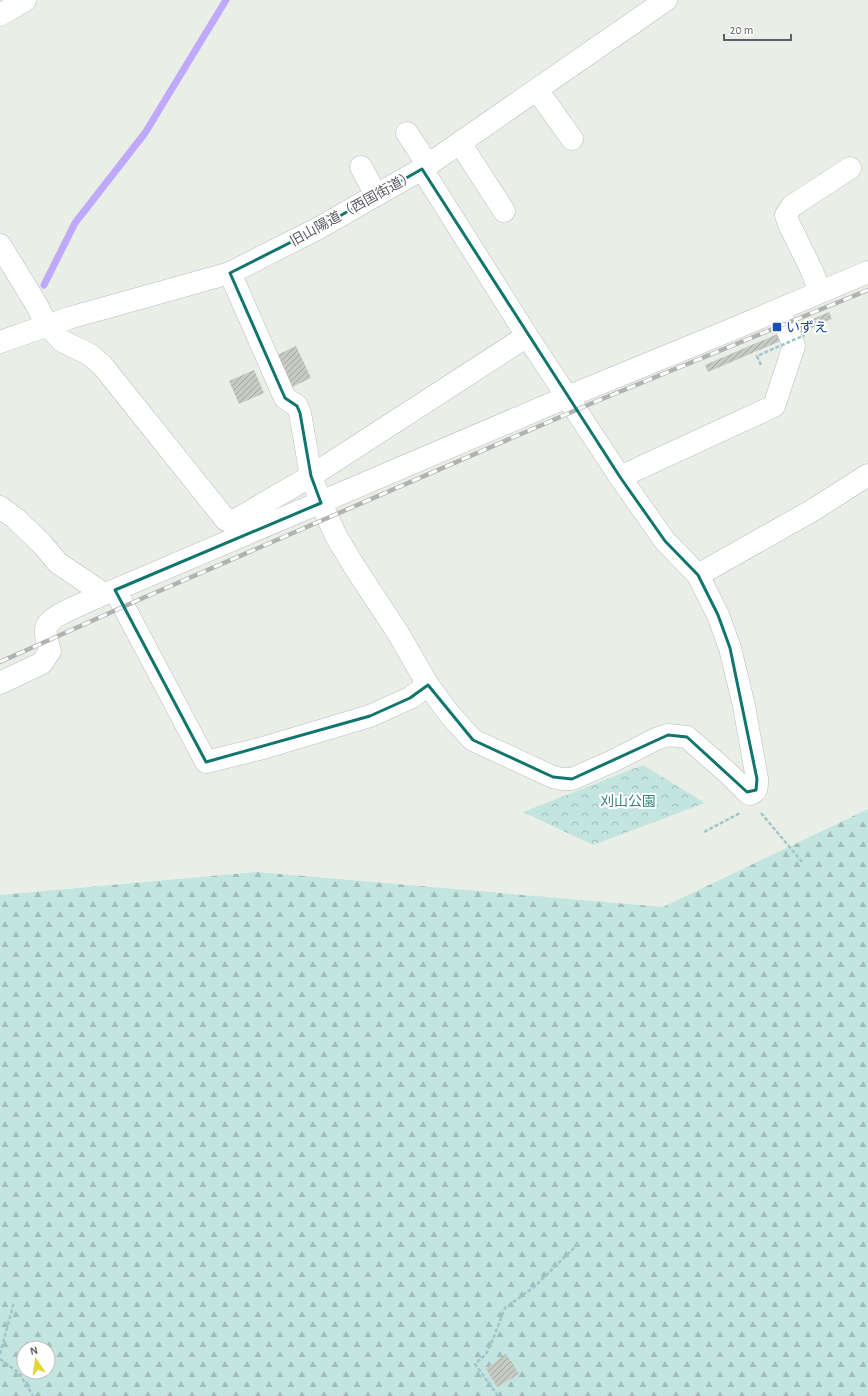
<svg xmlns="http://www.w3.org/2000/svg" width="868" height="1396" viewBox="0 0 868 1396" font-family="'Alegreya Sans','Noto Sans JP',sans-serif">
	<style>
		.forest { fill: url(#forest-firs); fill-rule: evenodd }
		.park { fill: url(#park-crowns) }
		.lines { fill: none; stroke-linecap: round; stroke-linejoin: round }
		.stream { stroke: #bfa9fc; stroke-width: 7 }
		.building { fill: url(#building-hatch) }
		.minor-casing { stroke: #bdbac1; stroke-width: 23 }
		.path { stroke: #a0c6cc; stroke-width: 2.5; stroke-dasharray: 4 2; stroke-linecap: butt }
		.minor { stroke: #fff; stroke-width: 22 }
		.rail-casing { stroke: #b2b2b3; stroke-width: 4.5 }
		.rail { stroke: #fff; stroke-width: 3; stroke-dasharray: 9; stroke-linecap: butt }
		.path-bridge { stroke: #a0c6cc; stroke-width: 2.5; stroke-dasharray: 4 2; stroke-linecap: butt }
		.marked { fill: none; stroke: #0f766e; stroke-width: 3; stroke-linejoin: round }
		.transit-dot { fill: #1a4fb4; stroke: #fff; stroke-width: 1.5 }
		.labels { text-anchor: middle; stroke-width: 4; stroke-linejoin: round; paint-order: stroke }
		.street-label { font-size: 14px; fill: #605d65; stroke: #fff }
		.transit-label { font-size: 14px; fill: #164399; stroke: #fff; text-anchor: start }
		.park-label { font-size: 14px; fill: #38827a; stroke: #fff }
	</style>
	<defs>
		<pattern id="forest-firs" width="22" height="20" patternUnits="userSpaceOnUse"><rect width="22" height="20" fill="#c3e5e0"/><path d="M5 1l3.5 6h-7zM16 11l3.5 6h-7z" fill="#a2bdb9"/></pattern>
		<pattern id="park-crowns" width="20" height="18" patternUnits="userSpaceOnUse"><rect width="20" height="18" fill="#c3e5e0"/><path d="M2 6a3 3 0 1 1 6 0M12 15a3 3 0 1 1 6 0" fill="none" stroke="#a2bdb9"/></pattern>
		<pattern id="building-hatch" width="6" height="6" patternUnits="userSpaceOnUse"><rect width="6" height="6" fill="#c6cac2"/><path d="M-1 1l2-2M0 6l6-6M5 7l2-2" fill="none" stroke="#a4a7a1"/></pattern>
	</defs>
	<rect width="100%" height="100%" fill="#e9efe6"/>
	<!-- forest -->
	<path class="forest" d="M 868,809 L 868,1396 L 0,1396 L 0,895 L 257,872 L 663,907 ZM 24,1348 L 48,1348 L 48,1372 L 24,1372 Z"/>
	<!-- park -->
	<path class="park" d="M 643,765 L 705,803 L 593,845 L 523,812 Z"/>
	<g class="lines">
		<!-- stream -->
		<path class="stream" d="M 44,285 L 75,223 L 145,133 L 226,0"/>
	</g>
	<!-- building -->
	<g class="building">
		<path d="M 829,312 L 832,319 L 708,372 L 705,365 Z"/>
		<path d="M 296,346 L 311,378 L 290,388 L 275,356 Z"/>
		<path d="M 254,370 L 264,393 L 239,404 L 229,381 Z"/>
		<path d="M 506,1354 L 519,1374 L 497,1387 L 486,1369 Z"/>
	</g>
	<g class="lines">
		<defs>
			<g id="minor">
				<path d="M 0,15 L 25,0"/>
				<path d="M 537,90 L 572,139"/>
				<path d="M 407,133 L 428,165"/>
				<path d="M 460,143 L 504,211"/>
				<path d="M 361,167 L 376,195"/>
				<path d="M 0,245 L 35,302 L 47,325 L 62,341 L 89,354 L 102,365 L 226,520 L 234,521 L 311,476 L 527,336"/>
				<path d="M 230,273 L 285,398 L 297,406 L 300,413 L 311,476 L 321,503 L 336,536 L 354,566 L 398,633 L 428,685 L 450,715 L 473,740 L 553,777 L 562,779 L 572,779 L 613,761 L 656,739 L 668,735 L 687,737 L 729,774 L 747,792 L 750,794 C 758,791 757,786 757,779 L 744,706 L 730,648 L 718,615 L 698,575 L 665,541 L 620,477 L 527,336 L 422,169"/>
				<path d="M 820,292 L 812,271 L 789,224 L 786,215 L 792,206 L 850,168"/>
				<path d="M 0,342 L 69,318 L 230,273 L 317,229 L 422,169 L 666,0"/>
				<path d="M 620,477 L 774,406 L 794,346 L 779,310"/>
				<path d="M 0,507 L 15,518 L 42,544 L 58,563 L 104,594 L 115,590 L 206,762 L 263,748 L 370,716 L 410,698 L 428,685"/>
				<path d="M 698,575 L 813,510 L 868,475"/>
				<path d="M 115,590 L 567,397 L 733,329 L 868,272"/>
				<path d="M 0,683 L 42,663 L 50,651 C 48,644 43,631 48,624 C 54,614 92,600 104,594"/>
			</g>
		</defs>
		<!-- minor casing -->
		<use href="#minor" class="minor-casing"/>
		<!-- path -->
		<g class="path">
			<path d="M 761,813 L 803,863"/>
			<path d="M 704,832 L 740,813"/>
			<path d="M 0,1354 L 14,1302"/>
			<path d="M 0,1359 L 19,1373 L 33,1396"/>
			<path d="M 498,1396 L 475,1364 L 486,1354 L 491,1344 L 505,1308 L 534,1287 L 578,1244"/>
		</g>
		<!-- minor -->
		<use href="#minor" class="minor"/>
		<defs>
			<path id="rail" d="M 0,662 L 143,598 L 597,401 L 868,290"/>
		</defs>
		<!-- rail casing -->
		<use href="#rail" class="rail-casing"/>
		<!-- rail -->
		<use href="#rail" class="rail"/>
		<!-- path-bridge -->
		<path class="path-bridge" d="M 761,365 L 757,356 L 805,335"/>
	</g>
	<!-- marked area -->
	<path class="marked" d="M 422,169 L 620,477 L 665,541 L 698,575 L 718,615 L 730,648 L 757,779 L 756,790 L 747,792 L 687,737 L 668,735 L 572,779 L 553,777 L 473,740 L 428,685 L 410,698 L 370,716 L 206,762 L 115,590 L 321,503 L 311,476 L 300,413 L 297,406 L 285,398 L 230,273 L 317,229 Z"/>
	<!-- markers -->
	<rect class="transit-dot" x="772" y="322" width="10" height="10" rx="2"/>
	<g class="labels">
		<!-- street labels -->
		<g class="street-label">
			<text transform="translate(352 208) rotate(-29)" y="5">旧山陽道（西国街道）</text>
		</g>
		<!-- transit labels -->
		<g class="transit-label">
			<text x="786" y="332">いずえ</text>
		</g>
		<!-- park labels -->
		<g class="park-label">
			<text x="628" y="806">刈山公園</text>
		</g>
	</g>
	<!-- north arrow -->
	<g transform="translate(36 1360) rotate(347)"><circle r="19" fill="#ffffff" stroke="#bfbec1"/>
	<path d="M0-3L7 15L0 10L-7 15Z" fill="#e3d437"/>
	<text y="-6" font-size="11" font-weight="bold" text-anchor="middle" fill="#605d65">N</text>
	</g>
	<!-- scale -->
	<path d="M724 34v6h67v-6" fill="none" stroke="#605d65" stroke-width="2"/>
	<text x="730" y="34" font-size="12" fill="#605d65" stroke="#ffffff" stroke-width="3" paint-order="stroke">20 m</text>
</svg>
